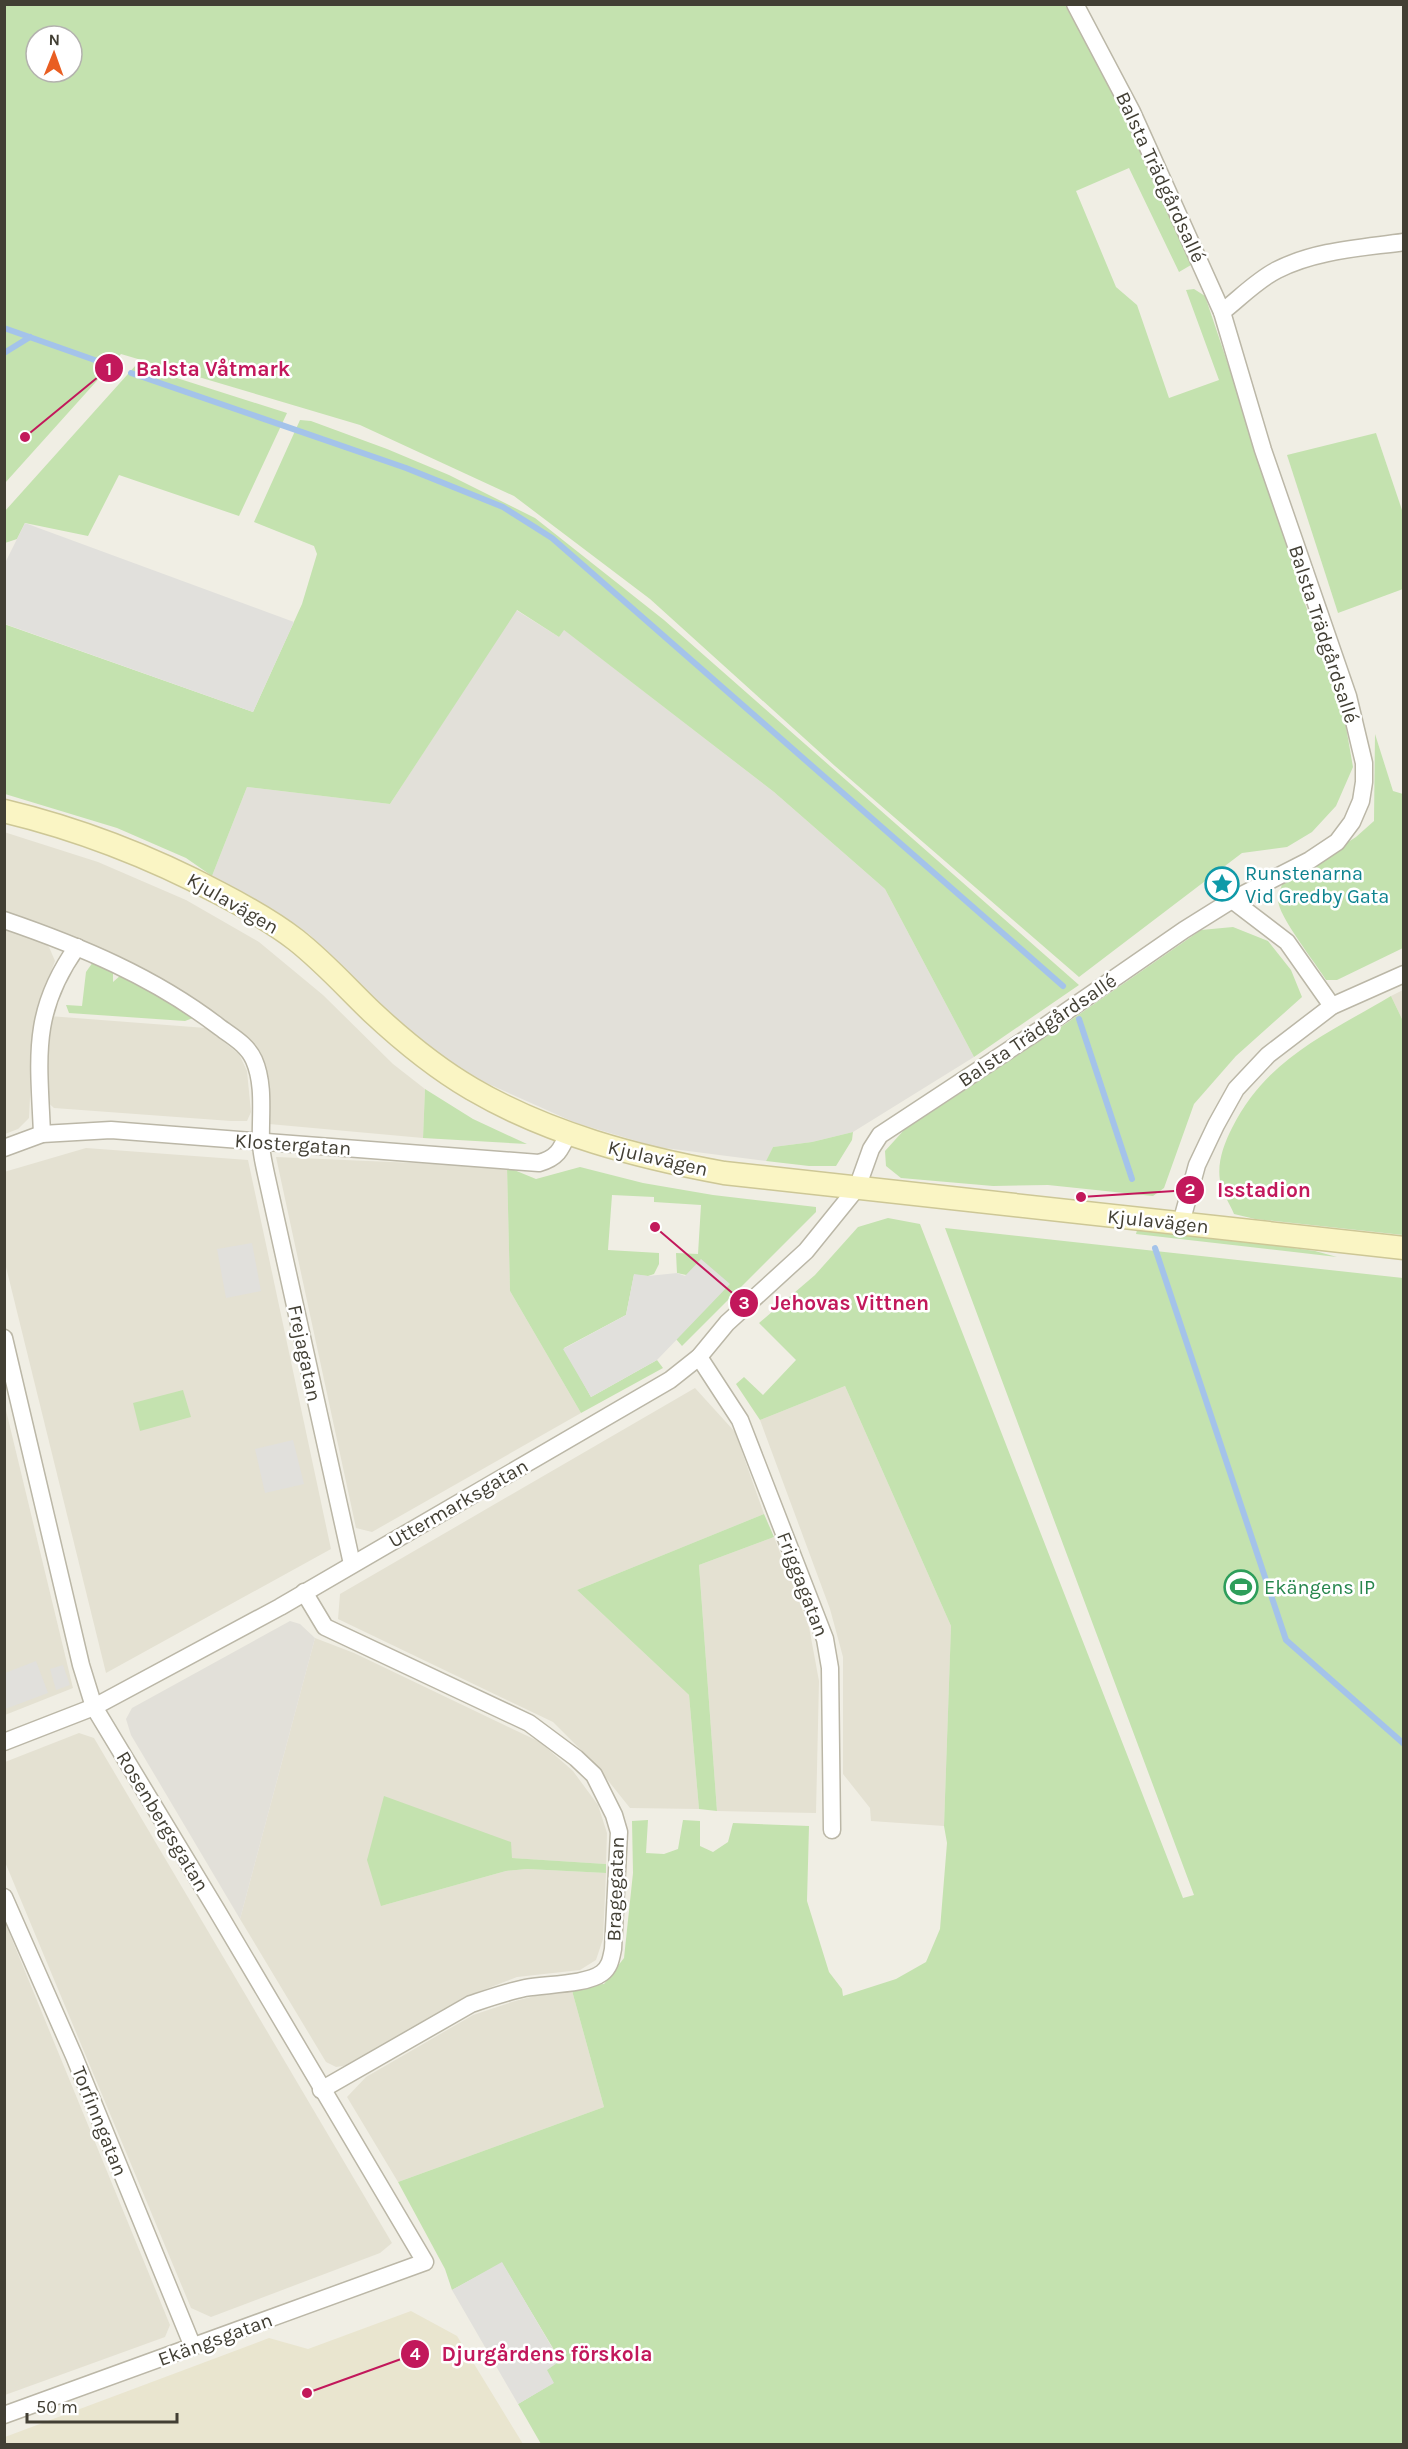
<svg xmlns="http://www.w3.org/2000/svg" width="1408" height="2449" viewBox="0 0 1408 2449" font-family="Karla,sans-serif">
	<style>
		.residential { fill: #e4e1d2 }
		.industrial { fill: #e2e0d9 }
		.education { fill: #e9e5cf }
		.green { fill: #c4e2af; fill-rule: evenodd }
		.parking { fill: #e1e0dc }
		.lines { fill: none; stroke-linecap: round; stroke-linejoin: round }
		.stream { stroke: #a4c3ea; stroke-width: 6 }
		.street-casing { stroke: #bbb7a7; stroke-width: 19 }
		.secondary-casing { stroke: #cdc796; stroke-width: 25 }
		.street { stroke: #fff; stroke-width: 16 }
		.secondary { stroke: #faf5c4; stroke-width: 22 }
		.labels { text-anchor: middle; stroke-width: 5; stroke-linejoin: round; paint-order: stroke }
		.street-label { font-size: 20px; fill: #423f34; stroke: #fff }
		.culture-label { font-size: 20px; fill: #0d838f; stroke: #fff; text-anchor: start }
		.leisure-label { font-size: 20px; fill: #27864d; stroke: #fff; text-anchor: start }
		.leader { fill: none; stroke: #c2185b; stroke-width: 2 }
		.callout-dot { fill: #c2185b; stroke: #fff; stroke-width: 2 }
		.mark-label { font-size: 18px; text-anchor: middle; font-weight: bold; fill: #fff }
		.callout-label { font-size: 21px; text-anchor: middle; font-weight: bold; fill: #c2185b; stroke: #fff; stroke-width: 5; stroke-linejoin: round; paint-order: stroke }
	</style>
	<rect width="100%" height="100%" fill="#f0eee4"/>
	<!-- residential -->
	<g class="residential">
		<path d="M 4,832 L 98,862 L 186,900 L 259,942 L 323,995 L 393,1064 L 425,1089 L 423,1138 L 269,1124 L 236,1032 L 5,915 Z"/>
		<path d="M 5,927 L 39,939 L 49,947 L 55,961 L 39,1003 L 32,1054 L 29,1118 L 18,1129 L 5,1134 Z"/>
		<path d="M 1403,990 L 1403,1021 L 1391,996 Z"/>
		<path d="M 49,1016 L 206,1028 L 239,1054 L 247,1071 L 251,1112 L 247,1121 L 231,1121 L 54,1108 L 42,1097 Z"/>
		<path d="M 86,1148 L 248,1160 L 331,1549 L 106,1673 L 5,1263 L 4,1172 Z"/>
		<path d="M 276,1157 L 507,1167 L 510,1291 L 581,1413 L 372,1532 L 356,1528 Z"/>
		<path d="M 845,1386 L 951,1626 L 944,1826 L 871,1821 L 870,1808 L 843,1774 L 843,1657 L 830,1609 L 760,1420 Z"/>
		<path d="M 695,1388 L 735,1432 L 764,1514 L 577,1590 L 689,1695 L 699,1809 L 630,1808 L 594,1763 L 553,1722 L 338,1619 L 340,1594 Z"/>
		<path d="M 4,1402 L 73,1688 L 5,1715 L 4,1715 Z"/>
		<path d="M 774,1537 L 809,1627 L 819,1681 L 816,1813 L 717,1811 L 699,1565 Z"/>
		<path d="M 315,1638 L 354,1653 L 540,1742 L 573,1771 L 598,1805 L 607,1833 L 606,1864 L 511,1858 L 381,1906 L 506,1871 L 527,1869 L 606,1873 L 603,1939 L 596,1960 L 580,1970 L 517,1977 L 465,1997 L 349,2065 L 336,2067 L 326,2062 L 240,1919 Z"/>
		<path d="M 79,1733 L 94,1738 L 392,2243 L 380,2253 L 211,2317 L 191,2308 L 5,1862 L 5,1762 Z"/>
		<path d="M 4,1920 L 170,2325 L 165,2337 L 5,2395 Z"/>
		<path d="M 571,1987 L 604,2107 L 398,2182 L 347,2097 L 366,2077 L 473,2015 L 515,2001 Z"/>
	</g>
	<!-- industrial -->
	<g class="industrial">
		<path d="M 516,610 L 559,637 L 563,629 L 774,792 L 885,889 L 974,1057 L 853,1132 L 812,1142 L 773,1147 L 766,1161 L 657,1147 L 576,1123 L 473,1077 L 399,1026 L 309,934 L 212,876 L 247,787 L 390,804 Z"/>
		<path d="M 290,1621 L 300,1624 L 315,1638 L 240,1919 L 131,1735 L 126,1719 L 132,1708 Z"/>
	</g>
	<!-- education -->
	<path class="education" d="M 411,2311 L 457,2336 L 523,2444 L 5,2444 L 5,2437 L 269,2338 L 308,2349 Z"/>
	<!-- green -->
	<g class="green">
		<path d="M 5,5 L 1065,5 L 1118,101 L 1191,265 L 1179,272 L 1129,168 L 1076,191 L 1116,287 L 1137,305 L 1169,398 L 1219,380 L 1186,290 L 1194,289 L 1205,296 L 1273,498 L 1303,599 L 1323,649 L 1343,710 L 1353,767 L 1336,806 L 1312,832 L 1287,847 L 1242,853 L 1079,977 L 835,766 L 650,599 L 514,496 L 360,425 L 121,354 L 5,483 ZM 36,36 L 72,36 L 72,72 L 36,72 Z"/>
		<path d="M 136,365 L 287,413 L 239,516 L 119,475 L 88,536 L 25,523 L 17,539 L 5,543 L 5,511 Z"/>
		<path d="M 300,420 L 311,421 L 387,449 L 449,475 L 535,518 L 664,620 L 1079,985 L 974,1057 L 885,889 L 774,792 L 564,630 L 559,637 L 517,610 L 390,804 L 247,787 L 212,876 L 186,858 L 117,828 L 5,794 L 4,624 L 253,712 L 302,604 L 317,554 L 314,546 L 254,522 Z"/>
		<path d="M 1376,433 L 1403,513 L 1403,589 L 1338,613 L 1287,455 Z"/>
		<path d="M 1375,734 L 1393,791 L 1403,794 L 1403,948 L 1337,980 L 1326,980 C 1316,963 1276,914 1278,898 C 1279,893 1281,888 1282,884 L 1356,837 L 1374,821 Z"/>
		<path d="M 1233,927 L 1268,941 L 1291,970 L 1302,997 L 1236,1056 L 1194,1104 L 1164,1188 L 1153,1196 L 1048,1185 L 993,1186 L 901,1178 L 886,1166 L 885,1151 L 904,1130 L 1058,1029 L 1201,930 Z"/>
		<path d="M 93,962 L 113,972 L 113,982 L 121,975 L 174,1005 L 193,1018 L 185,1021 L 69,1013 L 66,1005 L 82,1006 L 86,972 Z"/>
		<path d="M 1391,996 L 1403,1021 L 1403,1235 L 1255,1219 L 1234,1214 C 1230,1204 1221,1191 1220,1181 C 1217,1162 1224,1144 1232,1128 C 1267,1058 1327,1034 1391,996 Z"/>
		<path d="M 425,1089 L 473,1119 L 527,1144 L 423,1138 Z"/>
		<path d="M 853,1132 L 852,1140 L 836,1166 L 809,1166 L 766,1161 L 773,1147 L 812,1142 Z"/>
		<path d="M 507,1167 L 536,1179 L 580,1167 L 643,1183 L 713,1195 L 816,1207 L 816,1212 L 682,1346 L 676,1339 L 729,1284 L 677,1273 L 676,1253 L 698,1254 L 701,1205 L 654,1202 L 654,1197 L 612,1195 L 608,1250 L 659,1253 L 659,1264 L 654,1274 L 648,1276 L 634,1275 L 626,1315 L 564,1348 L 591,1397 L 657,1360 L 663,1368 L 581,1413 L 510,1291 Z"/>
		<path d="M 888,1218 L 920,1224 L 1183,1898 L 1194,1895 L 945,1228 L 1403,1278 L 1403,2444 L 541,2444 L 518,2404 L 553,2383 L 546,2370 L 560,2360 L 502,2263 L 452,2290 L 445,2269 L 398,2182 L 604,2107 L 571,1987 L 604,1984 L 624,1958 L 633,1873 L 632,1821 L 648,1820 L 646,1853 L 664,1854 L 678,1849 L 683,1820 L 700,1821 L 700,1846 L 713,1852 L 728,1842 L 733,1823 L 809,1826 L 807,1901 L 829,1972 L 842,1989 L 843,1996 L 896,1979 L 926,1962 L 940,1929 L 947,1843 L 944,1826 L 951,1626 L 845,1386 L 760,1420 L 736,1384 L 744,1377 L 763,1395 L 796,1360 L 759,1323 L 815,1275 L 858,1227 Z"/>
		<path d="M 1138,1226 L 1315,1251 L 1337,1257 L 1136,1234 Z"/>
		<path d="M 183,1390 L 191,1417 L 140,1431 L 133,1403 Z"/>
		<path d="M 764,1514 L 774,1537 L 699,1565 L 717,1811 L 699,1809 L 689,1695 L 577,1590 Z"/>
		<path d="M 384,1796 L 511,1842 L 512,1858 L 606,1864 L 606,1873 L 527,1869 L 506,1871 L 381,1906 L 367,1860 Z"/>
	</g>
	<!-- parking -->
	<g class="parking">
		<path d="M 25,523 L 294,622 L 253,712 L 5,624 L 5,563 Z"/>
		<path d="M 252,1243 L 261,1291 L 226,1298 L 217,1249 Z"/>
		<path d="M 701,1259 L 730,1284 L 657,1360 L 591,1397 L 563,1349 L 626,1315 L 634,1274 L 648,1276 L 677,1273 L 685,1276 Z"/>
		<path d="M 293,1440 L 304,1484 L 265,1493 L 255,1449 Z"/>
		<path d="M 36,1661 L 48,1693 L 5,1709 L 5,1673 Z"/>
		<path d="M 63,1665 L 70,1685 L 56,1690 L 50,1669 Z"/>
		<path d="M 502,2262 L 560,2361 L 547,2370 L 554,2383 L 518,2404 L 452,2290 Z"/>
	</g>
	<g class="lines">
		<!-- stream -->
		<g class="stream">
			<path d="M 4,328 L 106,364"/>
			<path d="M 4,353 L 30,337"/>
			<path d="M 131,373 L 406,468 L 503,507 L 552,538 L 1063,986"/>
			<path d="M 1079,1019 L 1132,1179"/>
			<path d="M 1155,1248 L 1286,1640 L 1404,1744"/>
		</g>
		<defs>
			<g id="street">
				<path d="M 1222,312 C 1240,298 1257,280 1277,270 C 1316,250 1362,248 1404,242"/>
				<path d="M 1232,900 L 1287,942 L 1332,1006"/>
				<path d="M 4,920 C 80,946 154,977 218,1026 C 231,1036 247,1044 254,1060 C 265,1085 260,1116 261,1142 C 261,1153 264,1164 266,1174 L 352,1564"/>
				<path d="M 42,1134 C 39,1059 30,1013 77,947"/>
				<path d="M 4,1148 L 42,1134 L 111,1130 L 539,1163 C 557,1158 561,1150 568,1133"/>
				<path d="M 1181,1223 L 1197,1165 L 1216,1125 L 1236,1089 L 1268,1055 L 1332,1006 L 1404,974"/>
				<path d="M 4,1338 L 81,1665 L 94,1707 L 216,1909 L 425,2262 L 4,2415"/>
				<path d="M 699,1357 L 740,1420 L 825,1639 L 830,1668 L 832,1830"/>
				<path d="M 304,1592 L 325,1627 L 529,1723 L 576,1758 L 594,1775 L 614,1815 L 619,1832 L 613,1949 C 611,1959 610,1967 602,1973 C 586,1985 545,1984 525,1988 C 506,1992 489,1998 471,2004 L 321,2090"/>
				<path d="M 4,1742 L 94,1707 L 280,1607 L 670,1380 L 699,1357 L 727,1323 L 806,1251 L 857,1188 L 871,1149 L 880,1135 L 1038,1031 L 1184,930 L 1232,900 L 1310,860 L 1337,842 L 1352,822 L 1361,801 L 1364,782 L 1364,763 L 1348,696 L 1263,450 L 1222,312 L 1132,112 L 1075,4"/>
				<path d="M 4,1897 L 74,2056 L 193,2347"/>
			</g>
			<path id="secondary" d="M 4,811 C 79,829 151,857 219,893 C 246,907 273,922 296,940 C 324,962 347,988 372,1012 C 402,1040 436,1068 472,1089 C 549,1134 637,1157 724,1173 L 1404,1248"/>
		</defs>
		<!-- street casing -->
		<use href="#street" class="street-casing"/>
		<!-- secondary casing -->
		<use href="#secondary" class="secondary-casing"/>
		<!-- street -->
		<use href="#street" class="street"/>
		<!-- secondary -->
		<use href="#secondary" class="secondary"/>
	</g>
	<!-- icons -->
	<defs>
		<symbol id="sight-ring" viewBox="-11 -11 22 22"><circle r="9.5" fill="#fff" stroke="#0f9aa8" stroke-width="1.5"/><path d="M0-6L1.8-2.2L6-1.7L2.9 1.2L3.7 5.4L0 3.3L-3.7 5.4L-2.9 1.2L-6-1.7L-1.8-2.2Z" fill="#0f9aa8"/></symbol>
		<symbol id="stadium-ring" viewBox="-11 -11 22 22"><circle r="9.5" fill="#fff" stroke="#2e9e5b" stroke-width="1.5"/><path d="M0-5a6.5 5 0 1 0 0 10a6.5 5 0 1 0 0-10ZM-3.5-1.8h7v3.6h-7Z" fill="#2e9e5b"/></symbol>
	</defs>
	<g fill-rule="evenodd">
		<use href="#sight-ring" x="1203" y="865" width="38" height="38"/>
		<use href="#stadium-ring" x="1222" y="1568" width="38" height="38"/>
	</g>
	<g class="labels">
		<!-- street labels -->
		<g class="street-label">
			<text transform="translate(1161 177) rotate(65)" y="7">Balsta Trädgårdsallé</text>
			<text transform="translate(1324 634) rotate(72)" y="7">Balsta Trädgårdsallé</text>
			<text transform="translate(233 903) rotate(30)" y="7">Kjulavägen</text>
			<text transform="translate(1037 1030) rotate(-34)" y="7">Balsta Trädgårdsallé</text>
			<text transform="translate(293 1144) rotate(4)" y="7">Klostergatan</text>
			<text transform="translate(658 1158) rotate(13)" y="7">Kjulavägen</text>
			<text transform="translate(1158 1221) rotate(6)" y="7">Kjulavägen</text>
			<text transform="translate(305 1353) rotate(78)" y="7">Frejagatan</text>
			<text transform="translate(458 1503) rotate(-30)" y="7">Uttermarksgatan</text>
			<text transform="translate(803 1584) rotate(69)" y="7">Friggagatan</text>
			<text transform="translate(163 1821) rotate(59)" y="7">Rosenbergsgatan</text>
			<text transform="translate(615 1889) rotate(-88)" y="7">Bragegatan</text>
			<text transform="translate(100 2121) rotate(68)" y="7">Torfinngatan</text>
			<text transform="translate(215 2339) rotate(-20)" y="7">Ekängsgatan</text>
		</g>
		<!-- culture labels -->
		<g class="culture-label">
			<text x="1245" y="880">Runstenarna<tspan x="1245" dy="23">Vid Gredby Gata</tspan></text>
		</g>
		<!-- leisure labels -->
		<g class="leisure-label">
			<text x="1264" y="1594">Ekängens IP</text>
		</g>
	</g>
	<!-- callouts -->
	<path class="leader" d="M25 437L109 368M1081 1197L1190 1190M655 1227L744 1303M307 2393L415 2354"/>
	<g class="callout-dot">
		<circle cx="25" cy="437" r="6"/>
		<circle cx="1081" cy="1197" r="6"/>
		<circle cx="655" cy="1227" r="6"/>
		<circle cx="307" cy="2393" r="6"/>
		<circle cx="109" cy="368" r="15"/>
		<circle cx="1190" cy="1190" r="15"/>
		<circle cx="744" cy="1303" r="15"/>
		<circle cx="415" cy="2354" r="15"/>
	</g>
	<g class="mark-label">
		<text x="109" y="375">1</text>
		<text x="1190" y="1196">2</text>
		<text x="744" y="1309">3</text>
		<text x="415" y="2360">4</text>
	</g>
	<g class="callout-label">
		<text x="213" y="376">Balsta Våtmark</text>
		<text x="1264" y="1197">Isstadion</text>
		<text x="850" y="1310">Jehovas Vittnen</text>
		<text x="547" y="2361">Djurgårdens förskola</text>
	</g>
	<!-- border -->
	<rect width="1408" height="2449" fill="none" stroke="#423f34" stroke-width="12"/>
	<!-- north arrow -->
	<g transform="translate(54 54) rotate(1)"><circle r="28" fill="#ffffff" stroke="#b3b2ae" stroke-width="1.5"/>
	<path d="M0-4.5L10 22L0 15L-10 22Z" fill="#e95e22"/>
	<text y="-9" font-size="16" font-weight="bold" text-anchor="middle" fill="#423f34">N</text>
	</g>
	<!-- scale -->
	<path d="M27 2413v9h150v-9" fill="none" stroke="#423f34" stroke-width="3"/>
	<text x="36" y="2413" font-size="18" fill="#423f34" stroke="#ffffff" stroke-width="4.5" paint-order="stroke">50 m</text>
</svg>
